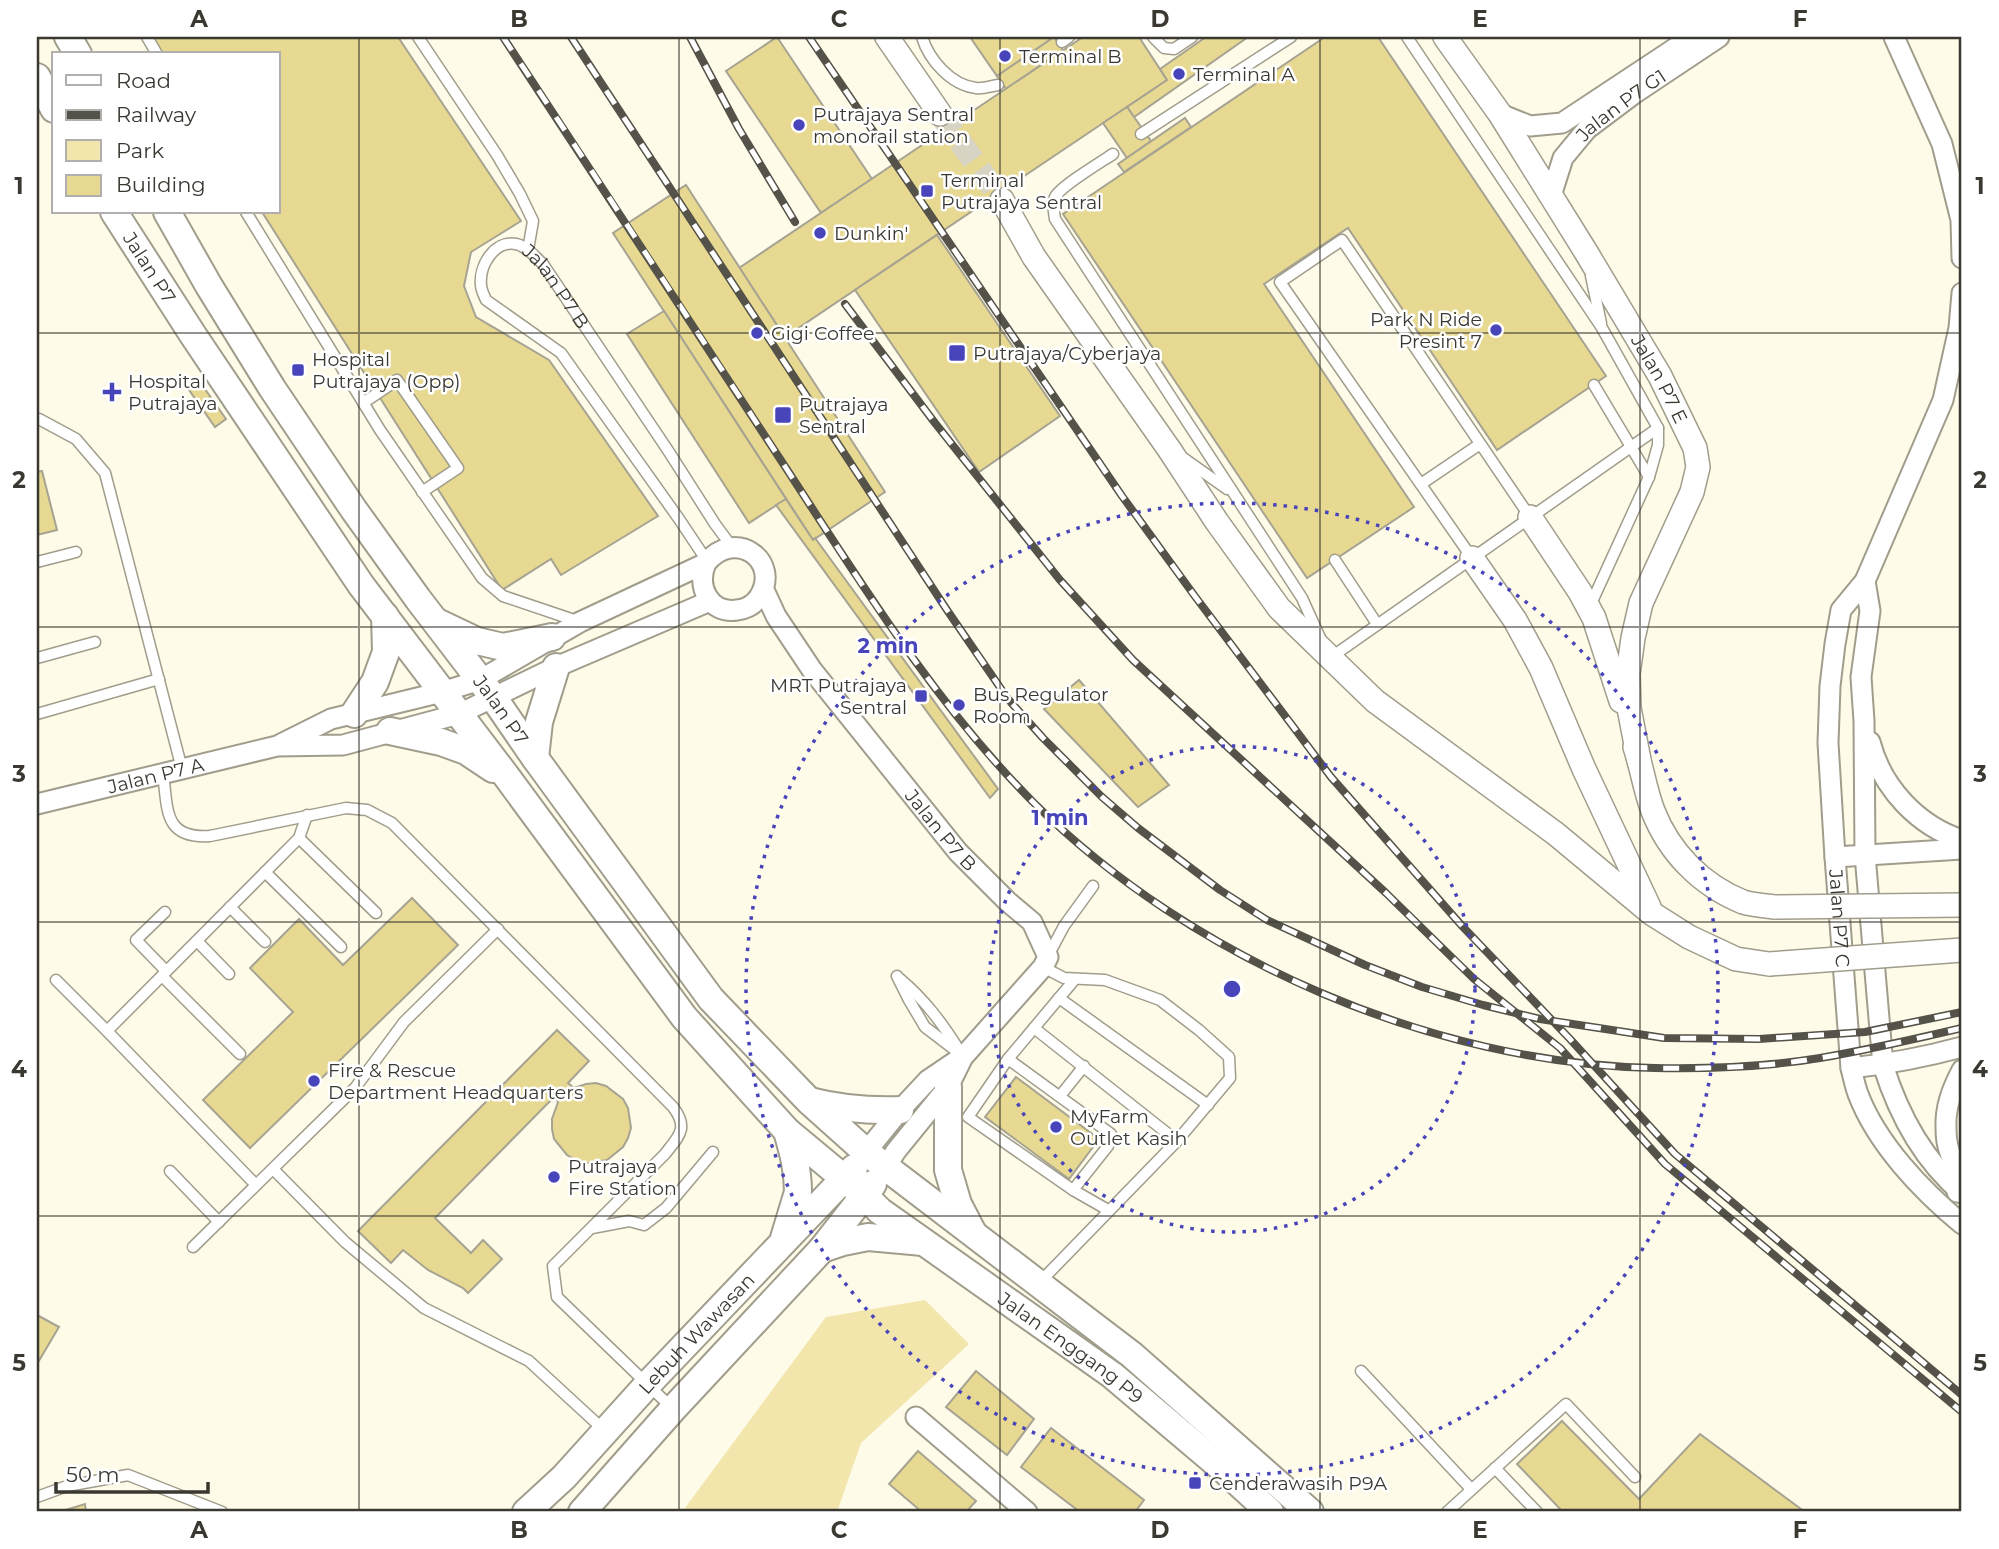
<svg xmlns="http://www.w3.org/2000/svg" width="1999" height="1549" viewBox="0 0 1999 1549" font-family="Montserrat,sans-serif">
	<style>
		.green { fill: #f2e6ad }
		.building { fill: #e7d991; stroke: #a7a392; stroke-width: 2 }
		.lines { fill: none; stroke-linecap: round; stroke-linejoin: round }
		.tertiary-tunnel { stroke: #d7d4c3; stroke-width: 23; stroke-dasharray: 23 11; stroke-linecap: butt }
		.service-casing { stroke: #a19d8c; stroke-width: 13 }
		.minor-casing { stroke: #a19d8c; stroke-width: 23 }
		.tertiary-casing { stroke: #a19d8c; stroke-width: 26 }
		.secondary-casing { stroke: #a19d8c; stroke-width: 30 }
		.service { stroke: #fff; stroke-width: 10 }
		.minor { stroke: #fff; stroke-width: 19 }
		.tertiary { stroke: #fff; stroke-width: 23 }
		.secondary { stroke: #fff; stroke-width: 26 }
		.rail-casing { stroke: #545249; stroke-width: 8 }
		.rail { stroke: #fff; stroke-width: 5; stroke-dasharray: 16; stroke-linecap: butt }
		.tertiary-bridge-casing { stroke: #a19d8c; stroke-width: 26; stroke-linecap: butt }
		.tertiary-bridge { stroke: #fff; stroke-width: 23 }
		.grid { fill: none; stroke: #3a3831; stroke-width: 2; stroke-opacity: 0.55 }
		.ring { fill: none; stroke: #4844ba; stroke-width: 3.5; stroke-dasharray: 3.5 7 }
		.poi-dot { fill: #4844ba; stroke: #fff; stroke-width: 2.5 }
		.labels { text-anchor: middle; stroke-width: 5; stroke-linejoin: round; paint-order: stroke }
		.poi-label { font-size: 19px; fill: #3a3831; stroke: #fff; text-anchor: start }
		.street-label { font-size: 19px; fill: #3a3831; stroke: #fff }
		.centre { fill: #4844ba; stroke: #fff; stroke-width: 3.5 }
		.ring-label { font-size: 21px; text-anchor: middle; font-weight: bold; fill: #4844ba; stroke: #fff; stroke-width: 5; stroke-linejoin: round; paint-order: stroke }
		.neatline { fill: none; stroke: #3a3831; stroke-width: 2.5 }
		.grid-label { font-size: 23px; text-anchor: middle; font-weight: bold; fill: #3a3831 }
	</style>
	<rect width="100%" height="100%" fill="#fefbe8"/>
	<!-- green -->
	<path class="green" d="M 925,1300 L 969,1344 L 861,1443 L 837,1512 L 682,1512 L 826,1317 Z"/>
	<!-- building -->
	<g class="building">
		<path d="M 151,37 L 398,37 L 521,221 L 471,252 L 464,286 L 476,317 L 549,360 L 658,516 L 561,575 L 551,559 L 502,590 L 262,212 L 278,212 L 278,54 L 162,54 Z"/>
		<path d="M 777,37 L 872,179 L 821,213 L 726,71 Z"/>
		<path d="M 970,37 L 1055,37 L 997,76 Z"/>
		<path d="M 1054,37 L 1063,50 L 1006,89 L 997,76 Z"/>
		<path d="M 1083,37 L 1139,37 L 1167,80 L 785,337 L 739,268 Z"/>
		<path d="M 1206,37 L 1248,37 L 1134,117 L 1127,107 L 1167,80 L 1160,69 Z"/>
		<path d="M 1325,37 L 1378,37 L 1606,376 L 1497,450 L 1348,228 L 1264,284 L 1414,507 L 1307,578 L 1063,214 Z"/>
		<path d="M 1127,107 L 1151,141 L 1127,158 L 1103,123 Z"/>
		<path d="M 1185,118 L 1191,127 L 1124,172 L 1118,164 Z"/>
		<path d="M 686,185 L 885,492 L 813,540 L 613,233 Z"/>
		<path d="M 937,235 L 1060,416 L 979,472 L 855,290 Z"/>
		<path d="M 664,311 L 786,499 L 749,523 L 627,334 Z"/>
		<path d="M 200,382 L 226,419 L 215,427 L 189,390 Z"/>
		<path d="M 42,471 L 57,530 L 37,535 L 37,472 Z"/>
		<path d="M 786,499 L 813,540 L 815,538 L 998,789 L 990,798 L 776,505 Z"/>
		<path d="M 1079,680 L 1169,785 L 1138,807 L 1044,709 Z"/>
		<path d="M 960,699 L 965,706 L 959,710 L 954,703 Z"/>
		<path d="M 412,898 L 458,945 L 250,1148 L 203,1100 L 293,1012 L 250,968 L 299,919 L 343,965 Z"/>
		<path d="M 557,1030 L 589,1061 L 568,1083 L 574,1088 L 586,1084 L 596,1083 L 606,1086 L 623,1099 L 628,1108 L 631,1128 L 628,1138 L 623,1147 L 607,1160 L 596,1162 L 586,1163 L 576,1160 L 567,1155 L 554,1139 L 552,1129 L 552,1119 L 558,1102 L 554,1097 L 435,1218 L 471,1253 L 483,1240 L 502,1259 L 468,1293 L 463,1288 L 428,1270 L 403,1250 L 391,1263 L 358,1231 Z"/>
		<path d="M 1016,1077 L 1099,1139 L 1069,1179 L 985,1117 Z"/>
		<path d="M 37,1315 L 59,1327 L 37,1364 Z"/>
		<path d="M 976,1371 L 1034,1419 L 1007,1455 L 946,1407 Z"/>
		<path d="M 1562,1421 L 1639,1499 L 1700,1434 L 1805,1512 L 1563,1512 L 1517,1464 Z"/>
		<path d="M 1051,1428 L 1144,1500 L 1135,1512 L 1080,1512 L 1021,1467 Z"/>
		<path d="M 918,1451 L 976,1501 L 966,1512 L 922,1512 L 889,1484 Z"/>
		<path d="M 85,1504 L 86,1512 L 59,1512 Z"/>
	</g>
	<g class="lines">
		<!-- tertiary-tunnel -->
		<path class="tertiary-tunnel" d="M 940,114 L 1002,200"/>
		<defs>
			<g id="service">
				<path d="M 147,37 L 157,54"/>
				<path d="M 418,37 L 497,155 L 520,194 L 533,221 L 528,250"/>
				<path d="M 922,37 C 929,60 951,85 976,88 C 983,89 991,86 998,85"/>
				<path d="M 1153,37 L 1164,48 L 1174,49 L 1192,37"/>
				<path d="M 1407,37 L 1602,328 L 1658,428 L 1658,445 L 1649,477 L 1590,606"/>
				<path d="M 1062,42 L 1069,37"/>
				<path d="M 1141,134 L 1291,37"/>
				<path d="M 1113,154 C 1101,162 1061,186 1055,197 C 1052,204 1054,212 1055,219 L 1302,598 L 1321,640"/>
				<path d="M 246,212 L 380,430 L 482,578 L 503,596 L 580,622"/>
				<path d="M 1591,276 L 1601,323"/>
				<path d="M 1594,385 L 1649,477"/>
				<path d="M 363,403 L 397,380 L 458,468 L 422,492"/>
				<path d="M 37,420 L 39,419 L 76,439 L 105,473 L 182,769"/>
				<path d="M 1182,457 L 1227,489"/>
				<path d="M 1421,484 L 1480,444"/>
				<path d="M 1472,558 L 1280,282 L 1342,240 L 1530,517"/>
				<path d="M 1335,560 L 1377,624"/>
				<path id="s1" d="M 707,561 L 679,519 L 561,353 L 486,300 C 484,295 481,290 481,285 C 479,266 494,240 516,244 C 527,246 535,257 543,264 L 669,452 L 715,524 L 732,547"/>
				<path d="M 37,562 L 76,552"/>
				<path d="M 1329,656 L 1330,658 L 1658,428"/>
				<path d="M 37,658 L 95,642"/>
				<path d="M 37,714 L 159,679"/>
				<path d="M 163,774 C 168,809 163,839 210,836 L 346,808 L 367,810 L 392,823 L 673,1107 C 689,1128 679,1136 665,1154 L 553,1266 L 557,1297 L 671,1407"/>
				<path d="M 299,838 L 376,913"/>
				<path d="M 265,872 L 341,947"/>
				<path d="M 230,907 L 265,942"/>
				<path d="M 165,912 L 136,940 L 166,971"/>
				<path d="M 197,941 L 229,974"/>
				<path d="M 1048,956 L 1064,926 L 1093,886"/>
				<path d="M 162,976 L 240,1054"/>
				<path d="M 897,976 L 909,1000 L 925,1027 L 963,1056"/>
				<path d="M 900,979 C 925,1000 942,1023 959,1050"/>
				<path d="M 1075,979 L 1008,1059 L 968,1117 L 1073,1190 L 1108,1210"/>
				<path d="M 56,980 L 107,1031"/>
				<path d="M 1059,998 L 1208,1105"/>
				<path d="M 1034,1028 L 1177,1141"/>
				<path d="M 1008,1059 L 1111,1134 L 1108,1146 L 1073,1190"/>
				<path d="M 1060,1096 L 1084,1066"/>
				<path d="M 273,1169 L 345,1242 L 424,1308 L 529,1361 L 605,1431"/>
				<path d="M 170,1171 L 219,1222"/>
				<path d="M 256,1185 L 107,1031 L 299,838 L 307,815"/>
				<path d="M 592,1228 L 629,1221 L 644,1225 L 666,1208 L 713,1152"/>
				<path d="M 193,1247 L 355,1088 L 404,1022 L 498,929"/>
				<path d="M 1039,1283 L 1177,1141 L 1230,1078 L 1229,1057 L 1199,1030 L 1160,1000 L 1105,980 L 1064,978 L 1043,967"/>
				<path d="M 1361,1371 L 1471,1489"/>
				<path d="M 1495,1468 L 1537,1512"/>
				<path d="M 37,1497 L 67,1486 L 128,1475 L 222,1512"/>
				<path d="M 1447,1512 L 1566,1404 L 1635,1477"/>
			</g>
			<g id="minor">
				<path d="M 1894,37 L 1942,144 L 1961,220 L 1962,258"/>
				<path d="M 1500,114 L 1530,126 L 1562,123 L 1692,37"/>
				<path id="s2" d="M 1551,196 L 1563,158 L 1587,129 L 1635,93 L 1719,37"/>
				<path id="s3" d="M 1962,293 L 1959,328 L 1943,400 L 1865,581 L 1841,610 L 1835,644 L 1830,686 L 1828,743 L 1835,857 L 1851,1068 C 1853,1076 1855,1086 1858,1094 C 1877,1144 1922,1191 1962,1224"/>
				<path d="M 1865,581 L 1870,611 L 1861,677 L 1864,721 L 1865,855 L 1883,1065 C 1898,1113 1923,1160 1962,1193"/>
				<path id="s4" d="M 764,590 L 776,616 L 812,670 L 958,852 L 1007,901 L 1032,922 L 1048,957 L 1043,967 L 963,1057 L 948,1087 L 896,1151 L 885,1168"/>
				<path d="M 1870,742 C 1882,788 1918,826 1962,840"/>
				<path d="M 281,744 L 331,719 L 442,692 L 480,680 L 580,622 L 706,563 C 735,527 782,561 759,597 C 754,605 746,609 737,610 C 709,614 696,586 706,563"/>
				<path id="s5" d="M 37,804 L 277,746 L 343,745 L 459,714 L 556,667 L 710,601"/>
				<path d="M 1835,857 L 1962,849"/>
				<path d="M 1851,1068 C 1889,1064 1925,1057 1962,1047"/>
				<path d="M 866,1152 L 900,1110 L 928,1080 L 962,1057"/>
				<path d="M 1957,1192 C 1966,1178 1953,1164 1949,1150 C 1947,1144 1946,1135 1946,1128 C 1945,1107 1952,1089 1962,1070"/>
				<path d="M 916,1417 L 1027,1512"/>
			</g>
			<g id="tertiary">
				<path d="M 887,37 L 940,114"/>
				<path id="s6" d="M 1445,37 L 1500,114 L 1586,252 L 1660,376 L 1695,448 L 1698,467 L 1692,492 L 1641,603 L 1633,638 L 1628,674 L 1629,708 L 1639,760"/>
				<path d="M 1002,200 L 1034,257 L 1169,449 L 1217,522 L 1279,608 L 1375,701 L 1556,834 L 1651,913 L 1689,937 L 1736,959 L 1769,964"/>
				<path d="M 1530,517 L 1580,592 L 1594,618 L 1621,701"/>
				<path d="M 1472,558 L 1515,620 L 1541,668 L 1584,769 L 1649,907"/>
				<path d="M 1635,747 C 1642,768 1645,790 1653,811 C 1669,852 1701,885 1743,902 C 1753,905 1765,906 1775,907"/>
			</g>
			<g id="secondary">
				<path d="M 68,37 L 78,54"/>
				<path d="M 37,77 L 54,109"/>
				<path id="s7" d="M 114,212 L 193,335 L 361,585 L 507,777 L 684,1017 L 787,1131 L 864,1195 L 880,1211 L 1112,1375 L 1222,1468 L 1270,1512"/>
				<path id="s8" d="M 167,212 L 209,286 L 272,388 L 354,510 L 418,599 L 493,697 L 535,758 L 711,999 L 809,1101 L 866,1152 L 1132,1355 L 1310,1512"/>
				<path d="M 437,622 L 477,641 L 503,647 L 552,637"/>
				<path d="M 354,714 L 375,682 L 386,652 L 385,616"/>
				<path d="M 390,731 L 441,742 L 466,751 L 493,769"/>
				<path d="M 535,758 L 539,722 L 556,667"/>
				<path d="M 948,1087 L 948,1170 L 958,1204 L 972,1231"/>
				<path d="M 810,1101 C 841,1109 869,1111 900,1110"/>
				<path d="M 784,1238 L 798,1192 C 798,1170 793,1152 787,1131"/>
				<path d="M 822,1249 L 843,1242 L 868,1237 L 923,1242"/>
				<path id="s9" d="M 526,1512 L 564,1477 L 648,1384 L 854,1168"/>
				<path d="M 582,1512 L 673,1409 L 822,1249 L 873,1184"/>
			</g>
		</defs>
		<!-- service casing -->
		<use href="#service" class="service-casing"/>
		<!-- minor casing -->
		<use href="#minor" class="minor-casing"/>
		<!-- tertiary casing -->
		<use href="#tertiary" class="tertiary-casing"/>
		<!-- secondary casing -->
		<use href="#secondary" class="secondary-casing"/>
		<!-- service -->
		<use href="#service" class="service"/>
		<!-- minor -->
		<use href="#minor" class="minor"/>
		<!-- tertiary -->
		<use href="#tertiary" class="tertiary"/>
		<!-- secondary -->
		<use href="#secondary" class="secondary"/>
		<defs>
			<g id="rail">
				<path d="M 503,37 C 598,180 692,324 786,468 C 861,583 936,705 1034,803 C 1191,959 1433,1064 1655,1068 C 1709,1069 1766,1067 1820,1058 C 1867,1050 1915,1039 1962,1028"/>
				<path d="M 571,37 L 947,610 L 1008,699 L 1043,738 L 1102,797 L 1138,828 L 1220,890 L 1267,920 L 1365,965 L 1422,987 L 1483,1005 L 1540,1019 L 1664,1038 L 1759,1039 L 1865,1032 L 1962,1012"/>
				<path d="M 690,37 L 739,129 L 795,222"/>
				<path d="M 809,37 L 1122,496 L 1194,595 L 1331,777 L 1463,927 L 1570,1039 L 1675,1154 L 1962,1395"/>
				<path d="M 845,304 L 935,423 L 1060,580 L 1133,660 L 1386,893 L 1474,979 L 1560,1048 L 1665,1164 L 1962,1412"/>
			</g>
		</defs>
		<!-- rail casing -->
		<use href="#rail" class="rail-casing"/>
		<!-- rail -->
		<use href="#rail" class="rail"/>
		<defs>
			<g id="tertiary-bridge">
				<path d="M 1775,907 L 1962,905"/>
				<path d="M 1769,964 L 1962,950"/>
			</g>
		</defs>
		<!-- tertiary-bridge casing -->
		<use href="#tertiary-bridge" class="tertiary-bridge-casing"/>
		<!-- tertiary-bridge -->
		<use href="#tertiary-bridge" class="tertiary-bridge"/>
	</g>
	<!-- grid -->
	<path class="grid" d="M 359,37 L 359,1512M 679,37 L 679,1512M 1000,37 L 1000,1512M 1320,37 L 1320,1512M 1640,37 L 1640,1512M 37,333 L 1962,333M 37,627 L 1962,627M 37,922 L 1962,922M 37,1216 L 1962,1216"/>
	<!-- distance rings -->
	<g class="ring">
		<circle cx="1232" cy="989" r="243"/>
		<circle cx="1232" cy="989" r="486"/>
	</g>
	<!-- markers -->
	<g class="poi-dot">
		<circle cx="1005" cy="56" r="7"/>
		<circle cx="1179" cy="74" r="7"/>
		<circle cx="799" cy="125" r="7"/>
		<rect x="920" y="184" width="14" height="14" rx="3.5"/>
		<circle cx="820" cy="233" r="7"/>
		<circle cx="1496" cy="330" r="7"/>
		<circle cx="757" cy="333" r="7"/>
		<rect x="948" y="344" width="18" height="18" rx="3.5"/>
		<rect x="291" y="363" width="14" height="14" rx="3.5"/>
		<path d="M108.5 381.5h7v7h7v7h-7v7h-7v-7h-7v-7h7z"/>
		<rect x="774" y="406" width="18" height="18" rx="3.5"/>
		<rect x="914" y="689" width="14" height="14" rx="3.5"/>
		<circle cx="959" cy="705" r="7"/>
		<circle cx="314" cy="1081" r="7"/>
		<circle cx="1056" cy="1127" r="7"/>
		<circle cx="554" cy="1177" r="7"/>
		<rect x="1188" y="1476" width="14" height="14" rx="3.5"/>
	</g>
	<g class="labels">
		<!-- poi labels -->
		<g class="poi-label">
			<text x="1019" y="63">Terminal B</text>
			<text x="1193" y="81">Terminal A</text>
			<text x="813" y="121">Putrajaya Sentral<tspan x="813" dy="22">monorail station</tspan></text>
			<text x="941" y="187">Terminal<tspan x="941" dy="22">Putrajaya Sentral</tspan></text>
			<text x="834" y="240">Dunkin'</text>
			<text x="1482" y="326" text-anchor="end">Park N Ride<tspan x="1482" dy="22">Presint 7</tspan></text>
			<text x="771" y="340">Gigi Coffee</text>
			<text x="973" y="360">Putrajaya/Cyberjaya</text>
			<text x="312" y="366">Hospital<tspan x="312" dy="22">Putrajaya (Opp)</tspan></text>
			<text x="128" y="388">Hospital<tspan x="128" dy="22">Putrajaya</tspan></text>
			<text x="799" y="411">Putrajaya<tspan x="799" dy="22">Sentral</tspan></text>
			<text x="907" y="692" text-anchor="end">MRT Putrajaya<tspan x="907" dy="22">Sentral</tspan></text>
			<text x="973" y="701">Bus Regulator<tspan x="973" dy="22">Room</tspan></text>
			<text x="328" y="1077">Fire &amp; Rescue<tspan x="328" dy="22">Department Headquarters</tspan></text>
			<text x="1070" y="1123">MyFarm<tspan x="1070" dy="22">Outlet Kasih</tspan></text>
			<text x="568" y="1173">Putrajaya<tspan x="568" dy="22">Fire Station</tspan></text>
			<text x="1209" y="1490">Cenderawasih P9A</text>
		</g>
		<!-- street labels -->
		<g class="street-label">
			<text dy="7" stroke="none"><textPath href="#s2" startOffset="119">Jalan P7 G1</textPath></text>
			<text dy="7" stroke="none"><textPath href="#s7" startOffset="66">Jalan P7</textPath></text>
			<text dy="7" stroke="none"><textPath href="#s1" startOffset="483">Jalan P7 B</textPath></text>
			<text dy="7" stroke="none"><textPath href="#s6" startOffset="404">Jalan P7 E</textPath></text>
			<text dy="7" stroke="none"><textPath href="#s8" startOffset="600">Jalan P7</textPath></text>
			<text dy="7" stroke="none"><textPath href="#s5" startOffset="122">Jalan P7 A</textPath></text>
			<text dy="7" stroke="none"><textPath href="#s4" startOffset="299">Jalan P7 B</textPath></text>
			<text dy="7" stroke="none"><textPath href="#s3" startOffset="653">Jalan P7 C</textPath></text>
			<text dy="7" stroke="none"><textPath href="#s9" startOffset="247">Lebuh Wawasan</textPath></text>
			<text dy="7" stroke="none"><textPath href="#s7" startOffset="1498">Jalan Enggang P9</textPath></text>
		</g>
	</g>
	<circle cx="1232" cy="989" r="10" class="centre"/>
	<g class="ring-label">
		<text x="888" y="653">2 min</text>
		<text x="1060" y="825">1 min</text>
	</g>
	<!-- border -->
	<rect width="1999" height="1549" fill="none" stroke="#ffffff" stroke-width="77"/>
	<!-- legend -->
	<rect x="52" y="52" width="228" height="161" fill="#ffffff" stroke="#b0afad" stroke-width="2"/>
	<rect x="66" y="75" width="35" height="10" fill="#ffffff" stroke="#b0afad" stroke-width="2"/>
	<text x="116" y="88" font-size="21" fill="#3a3831">Road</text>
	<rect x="66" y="110" width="35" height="10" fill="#545249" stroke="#b0afad" stroke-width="2"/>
	<text x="116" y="122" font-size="21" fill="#3a3831">Railway</text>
	<rect x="66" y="140" width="35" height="21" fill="#f2e6ad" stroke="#b0afad" stroke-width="2"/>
	<text x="116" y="158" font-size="21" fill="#3a3831">Park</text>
	<rect x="66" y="175" width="35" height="21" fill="#e7d991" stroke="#b0afad" stroke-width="2"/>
	<text x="116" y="192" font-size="21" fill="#3a3831">Building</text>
	<!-- scale -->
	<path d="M56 1482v10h152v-10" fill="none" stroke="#3a3831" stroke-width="3.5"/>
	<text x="66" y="1482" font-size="21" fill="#3a3831" stroke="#ffffff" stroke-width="5" paint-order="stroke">50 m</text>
	<rect x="38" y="38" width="1922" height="1472" class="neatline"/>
	<g class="grid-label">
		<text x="199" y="27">A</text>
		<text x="519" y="27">B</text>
		<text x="839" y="27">C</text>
		<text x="1160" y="27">D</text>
		<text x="1480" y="27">E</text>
		<text x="1800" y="27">F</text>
		<text x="19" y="194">1</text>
		<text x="1980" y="194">1</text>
		<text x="19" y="488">2</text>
		<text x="1980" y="488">2</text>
		<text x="19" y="782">3</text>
		<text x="1980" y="782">3</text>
		<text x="19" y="1077">4</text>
		<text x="1980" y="1077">4</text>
		<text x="19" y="1371">5</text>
		<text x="1980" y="1371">5</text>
		<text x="199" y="1538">A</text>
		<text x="519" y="1538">B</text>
		<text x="839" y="1538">C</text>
		<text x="1160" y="1538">D</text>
		<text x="1480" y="1538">E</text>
		<text x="1800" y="1538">F</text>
	</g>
</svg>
